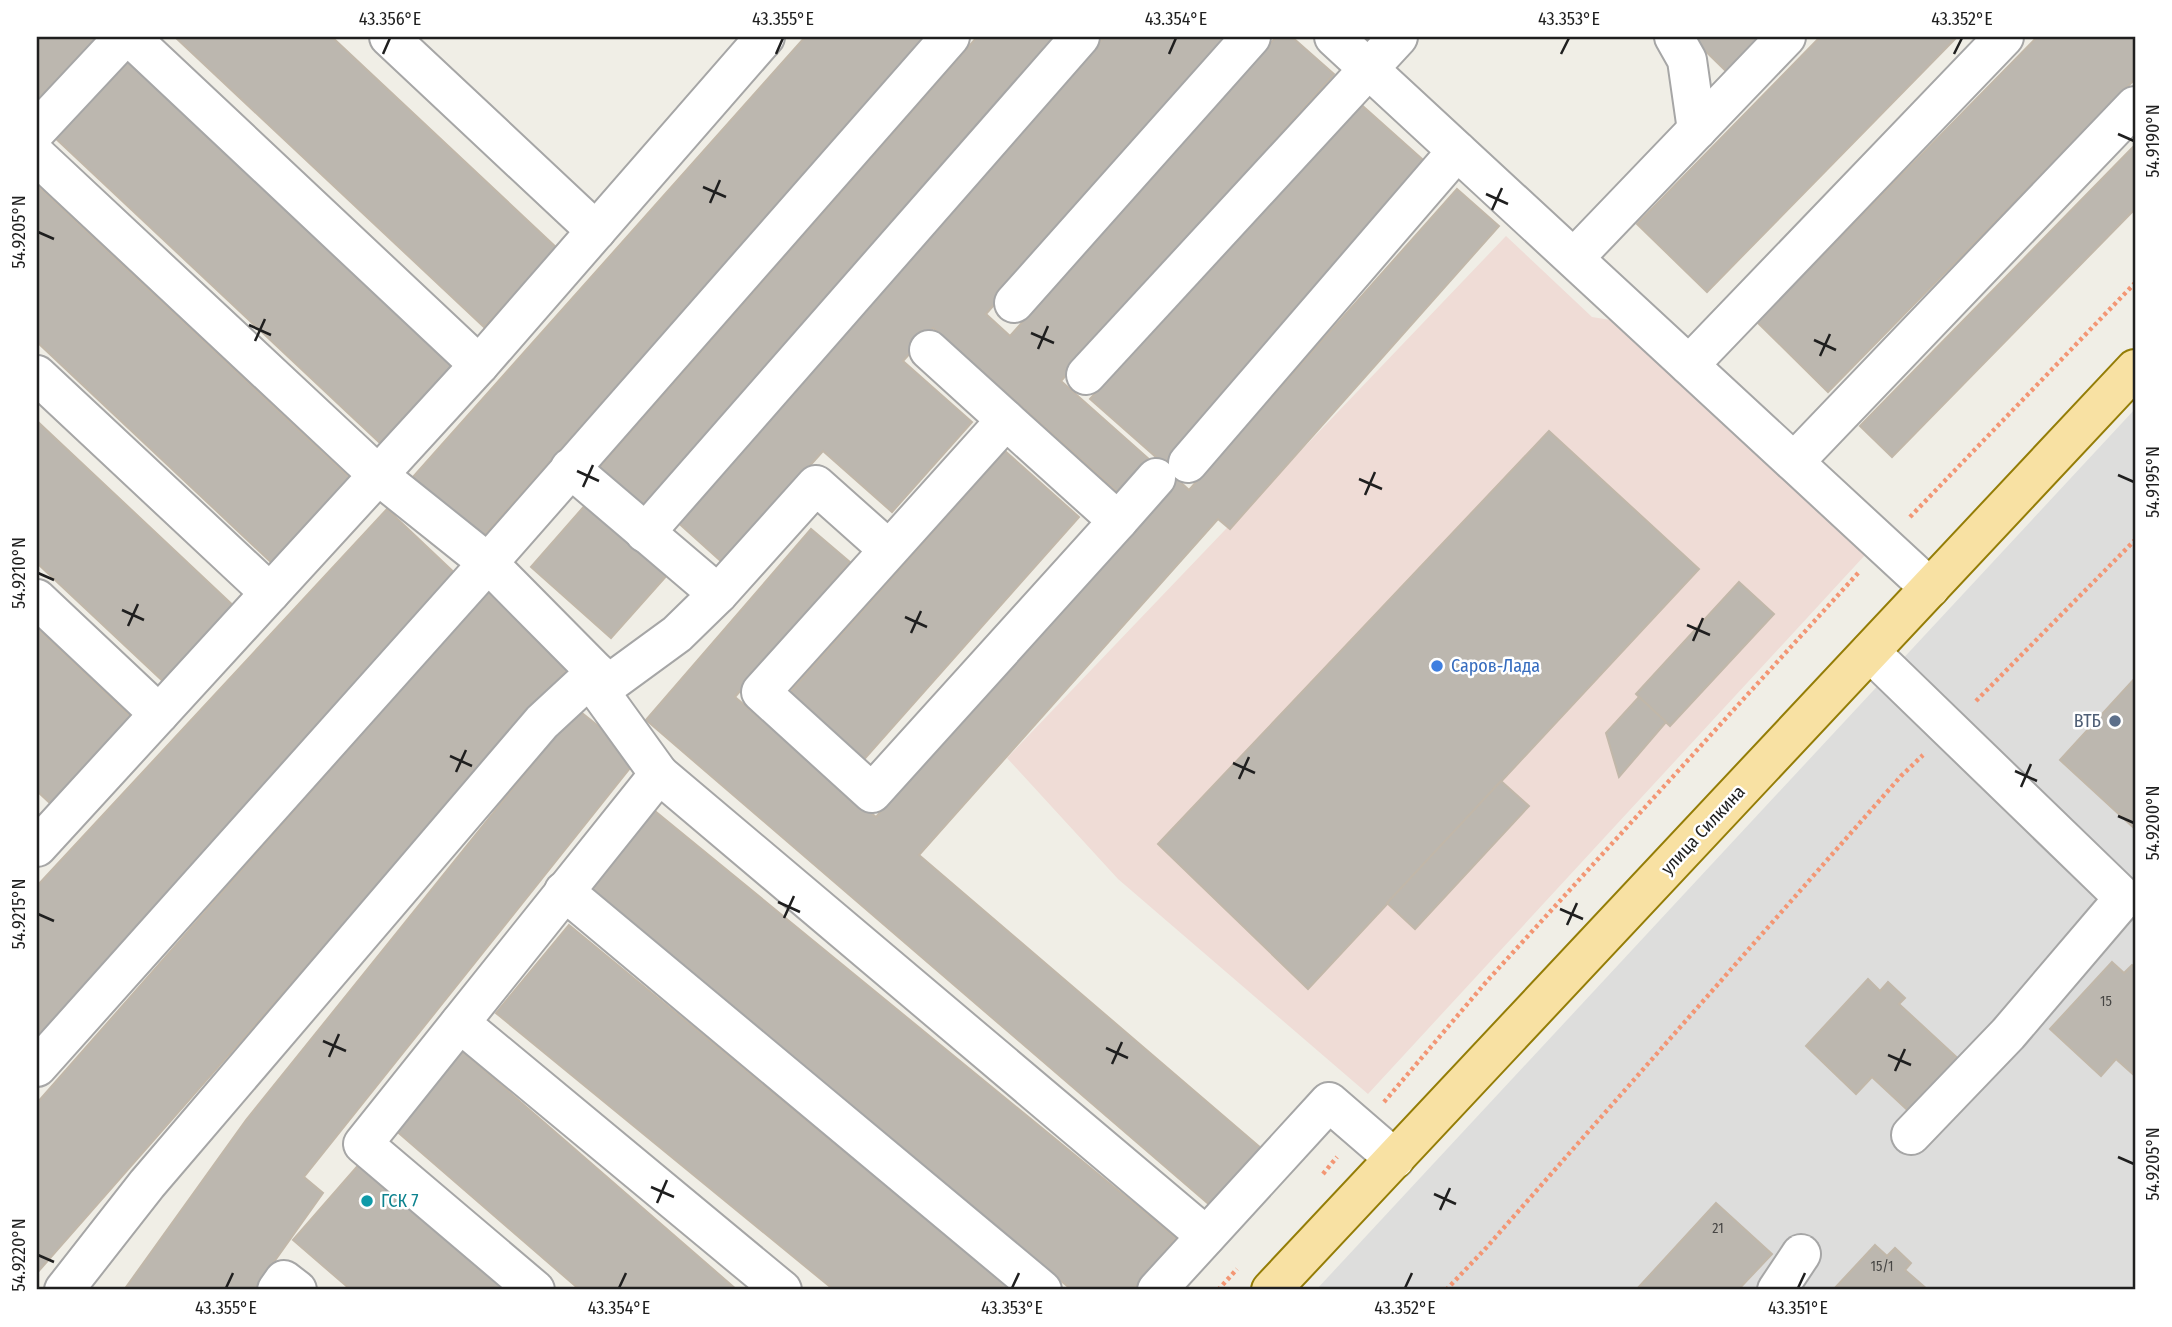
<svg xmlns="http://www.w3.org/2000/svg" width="2172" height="1327" viewBox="0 0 2172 1327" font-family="'Fira Sans Condensed',sans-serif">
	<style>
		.residential { fill: #dddddc }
		.commercial { fill: #efdcd6 }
		.building { fill: #bcb7af; stroke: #c1b7a9; stroke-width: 2 }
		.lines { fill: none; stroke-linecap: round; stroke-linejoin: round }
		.minor-casing { stroke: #a6a6a6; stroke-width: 42 }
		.major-casing { stroke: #947d07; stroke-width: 42 }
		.path { stroke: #f39674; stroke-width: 4.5; stroke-dasharray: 3.5 3.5; stroke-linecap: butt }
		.minor { stroke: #fff; stroke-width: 38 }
		.major { stroke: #f8e1a3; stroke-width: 38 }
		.ticks { fill: none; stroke: #1f1f1f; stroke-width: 2.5 }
		.shop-dot { fill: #3f7fe0; stroke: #fff; stroke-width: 2.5 }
		.service-dot { fill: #5c6f8a; stroke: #fff; stroke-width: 2.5 }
		.culture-dot { fill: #0f9aa8; stroke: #fff; stroke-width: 2.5 }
		.labels { text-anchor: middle; stroke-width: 5; stroke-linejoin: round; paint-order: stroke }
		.number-label { font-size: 14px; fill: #464543 }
		.shop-label { font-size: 18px; fill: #366cbe; stroke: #fff; text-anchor: start }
		.service-label { font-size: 18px; fill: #4e5e75; stroke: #fff; text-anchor: end }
		.street-label { font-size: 18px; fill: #1f1f1f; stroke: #fff }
		.culture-label { font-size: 18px; fill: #0d838f; stroke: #fff; text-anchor: start }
		.neatline { fill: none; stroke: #1f1f1f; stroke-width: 2.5 }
		.ticks-label { font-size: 18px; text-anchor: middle; fill: #1f1f1f }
	</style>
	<rect width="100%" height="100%" fill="#f0eee6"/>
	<!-- residential -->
	<path class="residential" d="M 2135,409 L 2135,1290 L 1316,1290 Z"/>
	<!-- commercial -->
	<path class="commercial" d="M 1506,236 L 1592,317 L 1617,321 L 1866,554 L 1368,1094 L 1118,879 L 1007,758 Z"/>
	<!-- building -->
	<g class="building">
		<path d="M 37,37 L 97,37 L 37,101 Z"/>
		<path d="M 175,37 L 332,37 L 558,249 L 484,327 Z"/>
		<path d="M 805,37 L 928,37 L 482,538 L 413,477 Z"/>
		<path d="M 977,37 L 1061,37 L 644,513 L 596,471 Z"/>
		<path d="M 1104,37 L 1231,37 L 986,314 L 1010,336 L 1276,37 L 1292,37 L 1334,74 L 1061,381 L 1150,460 L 1120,494 L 933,328 L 903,361 L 972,422 L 892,512 L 823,451 L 723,563 L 675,520 Z"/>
		<path d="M 1691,37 L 1765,37 L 1729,74 Z"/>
		<path d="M 1820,37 L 1957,37 L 1707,292 L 1637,224 Z"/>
		<path d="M 2037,37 L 2135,37 L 2135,79 L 1828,392 L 1757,322 Z"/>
		<path d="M 128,56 L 455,363 L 380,443 L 53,136 Z"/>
		<path d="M 1356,100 L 1430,166 L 1165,465 L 1090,399 Z"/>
		<path d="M 2135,145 L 2135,209 L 1892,457 L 1860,426 Z"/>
		<path d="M 37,185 L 353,481 L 274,565 L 37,342 Z"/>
		<path d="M 1457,189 L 1499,226 L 1230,529 L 1218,519 L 919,855 L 1261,1148 L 1211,1206 L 646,720 L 811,529 L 850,562 L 735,697 L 876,817 L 1177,479 L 1189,490 Z"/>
		<path d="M 37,421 L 238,610 L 167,685 L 37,563 Z"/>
		<path d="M 1549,431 L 1699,569 L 1308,989 L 1158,844 Z"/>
		<path d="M 1005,451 L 1079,517 L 860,764 L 785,698 Z"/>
		<path d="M 587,503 L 668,574 L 611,638 L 531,567 Z"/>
		<path d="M 387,509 L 460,578 L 37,1043 L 37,886 Z"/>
		<path d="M 1739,582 L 1774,614 L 1670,726 L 1636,694 Z"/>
		<path d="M 490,588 L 574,662 L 37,1273 L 37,1103 Z"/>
		<path d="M 37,628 L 133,719 L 52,805 L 37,791 Z"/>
		<path d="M 2135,678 L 2135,829 L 2060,760 Z"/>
		<path d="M 1639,697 L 1666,722 L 1619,777 L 1606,733 Z"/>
		<path d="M 577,709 L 638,758 L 304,1177 L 323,1193 L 254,1290 L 124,1290 L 246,1120 Z"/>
		<path d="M 1501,781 L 1529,806 L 1415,929 L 1387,903 Z"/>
		<path d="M 650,807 L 1176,1238 L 1133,1290 L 1072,1290 L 583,889 Z"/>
		<path d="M 569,925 L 1013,1290 L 834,1290 L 496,1013 Z"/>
		<path d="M 2112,962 L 2124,973 L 2132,965 L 2135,967 L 2135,1076 L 2116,1059 L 2101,1076 L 2050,1029 Z"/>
		<path d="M 1868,979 L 1880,991 L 1888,982 L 1905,998 L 1899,1004 L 1964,1064 L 1915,1117 L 1872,1077 L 1856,1094 L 1806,1046 Z"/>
		<path d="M 462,1051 L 737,1290 L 580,1290 L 394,1129 Z"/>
		<path d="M 362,1161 L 510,1290 L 351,1290 L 293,1240 Z"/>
		<path d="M 1716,1203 L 1772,1254 L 1738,1290 L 1636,1290 Z"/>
		<path d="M 1875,1245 L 1887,1256 L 1895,1248 L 1911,1263 L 1905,1270 L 1928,1290 L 1833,1290 Z"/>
	</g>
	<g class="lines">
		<defs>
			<g id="minor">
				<path d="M 130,37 L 479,365"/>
				<path d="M 389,37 L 596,231"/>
				<path d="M 1334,37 L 1930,588"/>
				<path d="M 1674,37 L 1687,60 L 1697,130"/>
				<path d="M 37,130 L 124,37"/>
				<path d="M 37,156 L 378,475 L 488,563 L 596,672 L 599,691 L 659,774"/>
				<path d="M 1574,258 L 1786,37"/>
				<path d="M 1014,303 L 1251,37"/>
				<path d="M 929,350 L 1006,420"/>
				<path d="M 1689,365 L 2004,37"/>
				<path d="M 37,375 L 270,593"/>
				<path d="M 1086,375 L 1398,37"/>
				<path d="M 1794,462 L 2135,106"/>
				<path d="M 1188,463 L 1457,151"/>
				<path d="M 570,468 L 718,594 L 677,634 L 599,691"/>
				<path d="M 1118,521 L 1156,478"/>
				<path d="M 645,533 L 1080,37"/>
				<path d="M 718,594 L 816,485 L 889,550 L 761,692 L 872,793 L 1118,521 L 1006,420 L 889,550"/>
				<path d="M 37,599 L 159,714"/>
				<path d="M 1870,652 L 2124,898 L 2008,1034 L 1911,1135"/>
				<path d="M 37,847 L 479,365 L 765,37"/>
				<path d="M 564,891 L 1042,1290"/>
				<path d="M 460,1023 L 782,1290"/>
				<path d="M 37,1067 L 488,563 L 950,37"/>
				<path d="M 64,1290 L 147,1184 L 542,722 L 596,672"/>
				<path d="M 277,1290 L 284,1280 L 297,1290"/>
				<path d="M 535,1290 L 363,1144 L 659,774 L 1206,1236"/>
				<path d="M 1157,1290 L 1329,1102 L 1395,1159"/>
				<path d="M 1777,1290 L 1801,1254"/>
			</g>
			<path id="major" d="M 1271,1290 L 2135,369"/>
		</defs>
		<!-- minor casing -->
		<use href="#minor" class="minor-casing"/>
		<!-- major casing -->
		<use href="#major" class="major-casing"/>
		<!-- path -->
		<g class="path">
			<path d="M 1910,517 L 2135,283"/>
			<path d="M 1976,701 L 2135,540"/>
			<path d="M 1384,1102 L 1487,981 L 1859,572"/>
			<path d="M 1323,1174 L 1337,1157"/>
			<path d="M 1218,1290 L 1237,1269"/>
			<path d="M 1446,1290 L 1486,1248 L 1901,776 L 1923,755"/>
		</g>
		<!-- minor -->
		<use href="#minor" class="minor"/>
		<!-- major -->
		<use href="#major" class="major"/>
	</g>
	<!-- ticks -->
	<path class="ticks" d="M 383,54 L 390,38M 776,54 L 783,38M 1169,54 L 1176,38M 1561,54 L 1569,38M 1954,54 L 1962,38M 2118,134 L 2134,141M 703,187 L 726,197M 1486,194 L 1508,204M 710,203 L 720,180M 1492,210 L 1502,188M 38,232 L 54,239M 249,325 L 271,335M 1031,333 L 1054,343M 1814,340 L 1836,350M 255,341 L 265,319M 1038,349 L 1048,326M 1820,356 L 1830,334M 577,471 L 599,481M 2118,475 L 2134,482M 1359,479 L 1382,489M 583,487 L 593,465M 1365,495 L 1375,472M 38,573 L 54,580M 122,610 L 144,620M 905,617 L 927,627M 1687,625 L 1710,635M 128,626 L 138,604M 911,633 L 921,611M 1693,641 L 1703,618M 450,756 L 472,766M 1233,763 L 1255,773M 2015,771 L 2037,781M 456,772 L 466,750M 1239,779 L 1249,757M 2021,787 L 2031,764M 2118,816 L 2134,823M 778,902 L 800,912M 1560,909 L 1583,919M 38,914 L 54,921M 784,918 L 794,896M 1567,925 L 1577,903M 323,1041 L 346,1051M 1106,1048 L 1128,1058M 1888,1055 L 1911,1065M 329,1057 L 339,1034M 1112,1064 L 1122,1042M 1895,1071 L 1905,1049M 2118,1157 L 2134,1164M 651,1187 L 674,1197M 1434,1194 L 1456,1204M 657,1203 L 667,1180M 1440,1210 L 1450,1188M 38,1255 L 54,1262M 226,1288 L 233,1273M 619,1288 L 626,1273M 1012,1288 L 1019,1273M 1405,1288 L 1412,1273M 1798,1288 L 1805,1273"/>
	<!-- markers -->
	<circle class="shop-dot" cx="1437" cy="666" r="7"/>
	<circle class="service-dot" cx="2115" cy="721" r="7"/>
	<circle class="culture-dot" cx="367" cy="1201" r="7"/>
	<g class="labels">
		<!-- number labels -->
		<g class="number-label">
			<text x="2106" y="1006">15</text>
			<text x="1718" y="1233">21</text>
			<text x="1882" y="1271">15/1</text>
		</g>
		<!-- shop labels -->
		<g class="shop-label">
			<text x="1451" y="672">Саров-Лада</text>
		</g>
		<!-- service labels -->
		<g class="service-label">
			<text x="2101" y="727">ВТБ</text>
		</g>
		<!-- street labels -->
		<g class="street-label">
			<text transform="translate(1703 830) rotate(-47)" y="6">улица Силкина</text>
		</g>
		<!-- culture labels -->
		<g class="culture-label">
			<text x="381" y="1207">ГСК 7</text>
		</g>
	</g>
	<!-- border -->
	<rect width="2172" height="1327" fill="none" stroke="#ffffff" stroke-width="77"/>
	<rect x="38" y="38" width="2096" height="1250" class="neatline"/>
	<g class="ticks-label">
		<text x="390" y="25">43.356°E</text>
		<text x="783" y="25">43.355°E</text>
		<text x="1176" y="25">43.354°E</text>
		<text x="1569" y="25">43.353°E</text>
		<text x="1962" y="25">43.352°E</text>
		<text transform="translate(2153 141) rotate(-90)" y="6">54.9190°N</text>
		<text transform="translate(19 232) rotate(-90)" y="6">54.9205°N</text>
		<text transform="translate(2153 482) rotate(-90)" y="6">54.9195°N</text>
		<text transform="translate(19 573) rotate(-90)" y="6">54.9210°N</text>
		<text transform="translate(2153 823) rotate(-90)" y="6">54.9200°N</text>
		<text transform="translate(19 914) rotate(-90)" y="6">54.9215°N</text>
		<text transform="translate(2153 1164) rotate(-90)" y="6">54.9205°N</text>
		<text transform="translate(19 1255) rotate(-90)" y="6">54.9220°N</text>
		<text x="226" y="1314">43.355°E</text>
		<text x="619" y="1314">43.354°E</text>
		<text x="1012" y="1314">43.353°E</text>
		<text x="1405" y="1314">43.352°E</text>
		<text x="1798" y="1314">43.351°E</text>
	</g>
</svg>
